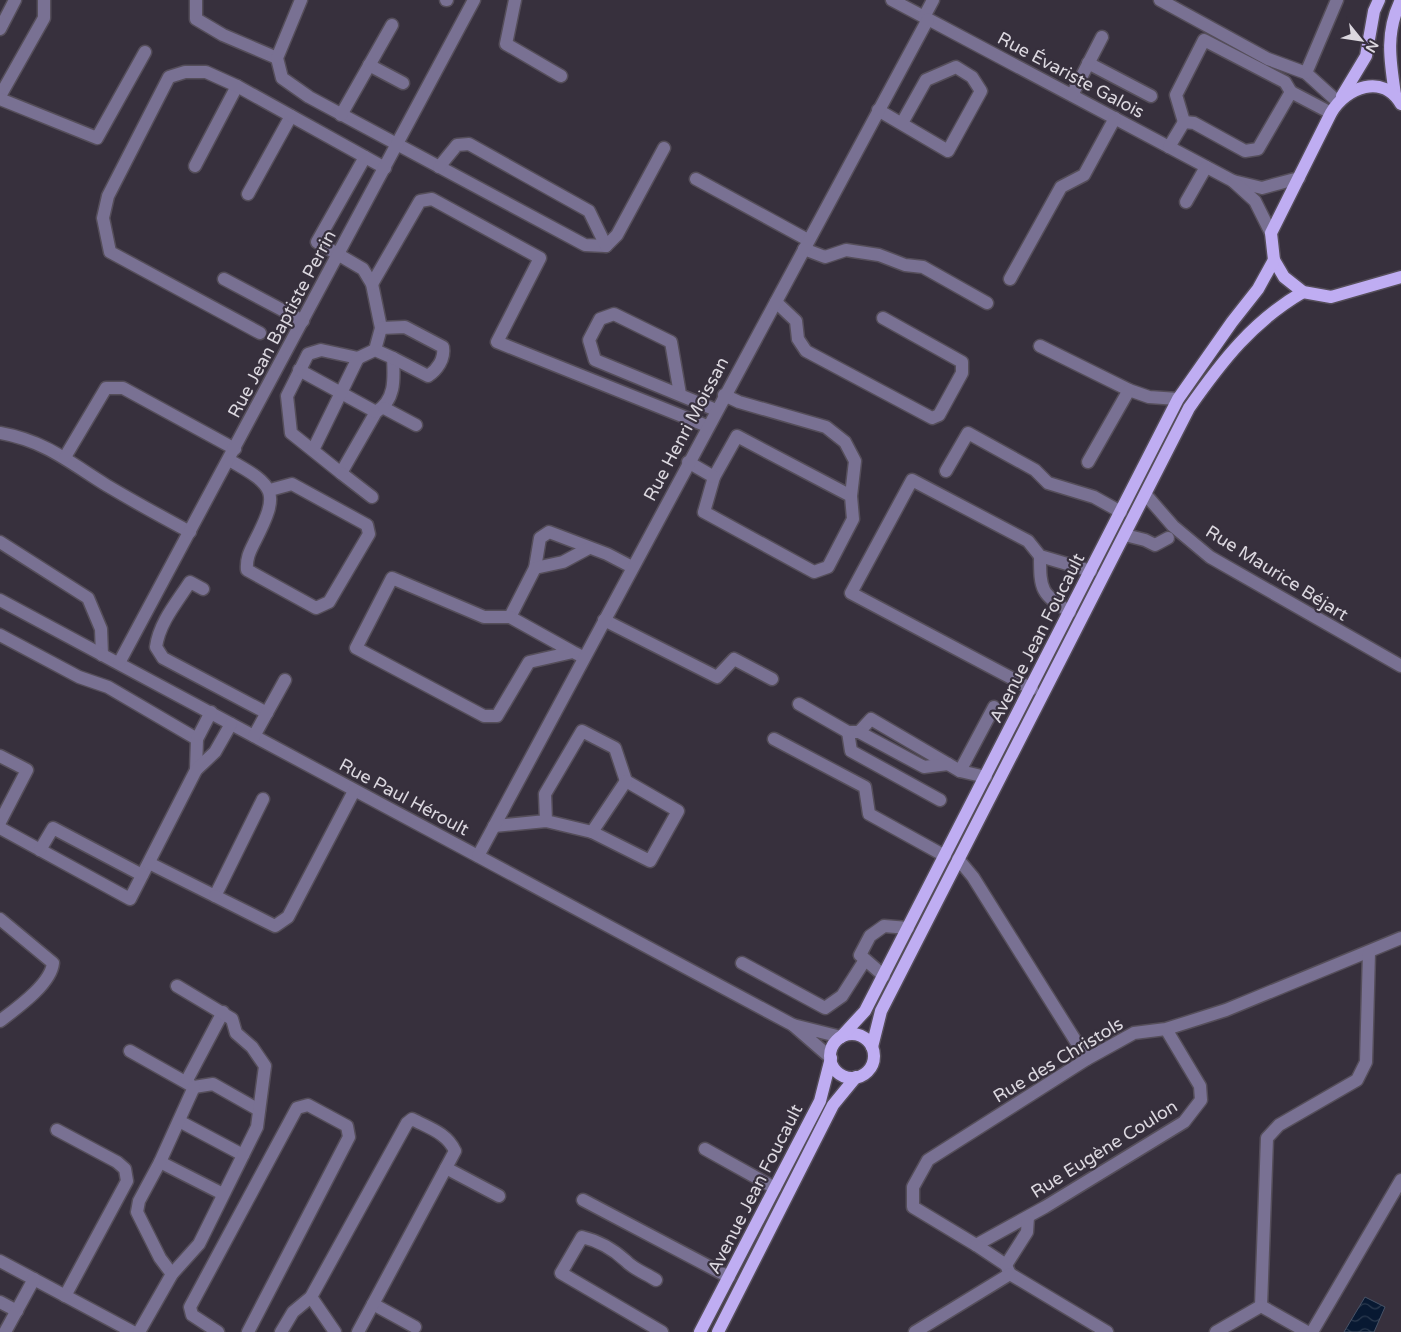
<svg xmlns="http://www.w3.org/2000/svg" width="1401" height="1332" viewBox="0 0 1401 1332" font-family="'Varela Round',sans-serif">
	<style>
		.water { fill: url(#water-waves); stroke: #475266 }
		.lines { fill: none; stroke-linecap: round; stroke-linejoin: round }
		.minor-casing { stroke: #554e5a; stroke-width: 15 }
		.major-casing { stroke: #554e5a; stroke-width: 15 }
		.minor { stroke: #797193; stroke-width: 12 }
		.major { stroke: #bfadf2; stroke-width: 12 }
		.labels { text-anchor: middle; stroke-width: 4.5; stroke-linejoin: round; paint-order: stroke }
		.street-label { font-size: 18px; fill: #dbd7df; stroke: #37303d }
	</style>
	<defs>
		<pattern id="water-waves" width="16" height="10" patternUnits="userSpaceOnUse" patternTransform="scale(1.25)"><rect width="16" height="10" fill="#081932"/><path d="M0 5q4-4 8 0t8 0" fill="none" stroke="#2b3a4f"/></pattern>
	</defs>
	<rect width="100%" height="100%" fill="#37303d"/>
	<!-- water -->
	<path class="water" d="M 1365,1297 L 1385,1307 L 1374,1332 L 1344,1332 Z"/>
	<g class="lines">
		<defs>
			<g id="minor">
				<path d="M 196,0 L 196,19 L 223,35 L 277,58"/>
				<path d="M 301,0 L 277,58 L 282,78 L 309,97 L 585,245 L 606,246 L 617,235 L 664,148"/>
				<path d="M 446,0 L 447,0"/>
				<path d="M 515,0 L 506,44 L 561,76"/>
				<path d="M 892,0 L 1233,181 L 1262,188 L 1299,178"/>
				<path d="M 1160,0 L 1268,59 L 1306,73 L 1338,102"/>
				<path d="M 924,17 L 933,0"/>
				<path d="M 0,29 L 15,0"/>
				<path d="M 1088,63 L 1151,96"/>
				<path d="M 369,65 L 403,83"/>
				<path d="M 1306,73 L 1337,0"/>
				<path d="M 1072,95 L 1102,37"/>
				<path d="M 0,96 L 44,18 L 44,0"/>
				<path d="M 0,99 L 97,138 L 145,52"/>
				<path d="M 878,110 L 948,151 L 981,91 L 972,77 L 956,67 L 926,80 L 902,123"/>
				<path d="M 341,115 L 392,25"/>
				<path d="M 1184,122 L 1176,95 L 1204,40 L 1285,82 L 1291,92"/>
				<path d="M 1169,147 L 1184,122 L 1194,123 L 1245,151 L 1258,149 L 1291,92 L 1331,113"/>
				<path d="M 365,157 L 317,242 L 363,269 L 372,284 L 381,328 L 375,350 L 358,358 L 321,350 L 308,354 L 287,396 L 291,433 L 341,473 L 376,412 C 396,400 394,378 393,358 L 375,350"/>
				<path d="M 195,166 L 237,86"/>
				<path d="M 439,167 L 457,145 L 469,144 L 589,211 L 606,246"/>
				<path d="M 696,179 L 808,240"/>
				<path d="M 1233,181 L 1255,201 L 1271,233"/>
				<path d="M 248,194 L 291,116"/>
				<path d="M 1186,202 L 1206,167"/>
				<path d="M 804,249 L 825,257 L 846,250 L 879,255 L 905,265 L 923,267 L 987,303"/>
				<path d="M 224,279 L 303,321"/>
				<path d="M 1010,279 L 1061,187 L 1084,175 L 1115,118"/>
				<path d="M 372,284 L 420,201 L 432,199 L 540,258 L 497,342 L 707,426"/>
				<path d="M 776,302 L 796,321 L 798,339 L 806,351 L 932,418 L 939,415 L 962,373 L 962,362 L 883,318"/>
				<path d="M 381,328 L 405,327 L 443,347 C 445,359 437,370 428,376 L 393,358"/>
				<path d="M 260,333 L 110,252 L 103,218 L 108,196 L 169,77 L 185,72 L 206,72 L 237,86 L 385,168"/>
				<path d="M 1040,346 L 1129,390 L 1149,397 L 1178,399"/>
				<path d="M 299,370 L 376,412"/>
				<path d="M 680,394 L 671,342 L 614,314 L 600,319 L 589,340 L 595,360 L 716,410"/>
				<path d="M 724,395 L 739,402 L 826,427 L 845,442 L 855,461 L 851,496 L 853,519 L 828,567 L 814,572 L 704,512 L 714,477 L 737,436 L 851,496"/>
				<path d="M 384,408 L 416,425"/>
				<path d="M 0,433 C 45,441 69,462 106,485 C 133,501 162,517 190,532"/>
				<path d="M 313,450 L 358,358"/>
				<path d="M 65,457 L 106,388 L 123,388 L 235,449"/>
				<path d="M 229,460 C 276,486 280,492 255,541 C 250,551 246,558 247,570 L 316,608 L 329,602 L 369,534 L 367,525 L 292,484 L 270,490"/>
				<path d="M 688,462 L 714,477"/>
				<path d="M 1088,462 L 1129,390"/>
				<path d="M 946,471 L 968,433 L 1035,470 L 1048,483 L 1094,497 L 1121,512"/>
				<path d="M 341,473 L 372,497"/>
				<path d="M 1146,495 L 1173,526 L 1210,557 L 1401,666"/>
				<path d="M 1125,535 L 1145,540 L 1155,545 L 1168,538"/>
				<path d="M 0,542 L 88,598 L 101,629 L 102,655"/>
				<path d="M 1040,556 C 1040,590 1041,594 1070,612"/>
				<path d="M 535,568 L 540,538 L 549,532 L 607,554 L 632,567"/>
				<path d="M 203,589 L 190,582 C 177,602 159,623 156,647 L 163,658 L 267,713"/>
				<path d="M 0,600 L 793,1025"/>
				<path d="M 510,617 L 535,568 L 563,562 L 589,548"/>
				<path d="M 604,620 L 717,677 L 734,659 L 772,679"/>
				<path d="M 0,635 L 79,677 L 108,687 L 197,739"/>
				<path d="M 573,652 L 529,662 L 497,716 L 484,716 L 356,648 L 392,578 L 484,617 L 510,617 L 573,652 L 583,657"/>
				<path d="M 119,663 L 474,0"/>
				<path d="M 1032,689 L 851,593 L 912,480 L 1028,541 L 1040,556 L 1091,571"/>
				<path d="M 799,704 L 848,732 L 859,732 L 871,719 L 960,771 L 986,777"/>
				<path d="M 848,732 L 851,751 L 940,800"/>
				<path d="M 859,732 L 924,767 L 948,764"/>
				<path d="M 254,736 L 285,680"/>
				<path d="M 774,739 L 865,787 L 869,814 L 945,856"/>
				<path d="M 0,756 L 27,770 L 0,822"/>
				<path d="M 196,770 L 197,739 L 211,712"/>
				<path d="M 960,771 L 994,707"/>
				<path d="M 494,826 L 546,821 L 592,832 L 650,861 L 678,811 L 626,781 L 615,748 L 582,731 L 545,794 L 546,821"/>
				<path d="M 0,828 L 130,899 L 196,770 L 215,752 L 231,724"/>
				<path d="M 592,832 L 626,781"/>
				<path d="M 40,850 L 53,828 L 142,875"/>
				<path d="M 478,856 L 928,19"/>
				<path d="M 958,859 L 973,877 L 1087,1059"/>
				<path d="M 149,863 L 215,896 L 263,799"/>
				<path d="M 215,896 L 275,926 L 288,917 L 354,791"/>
				<path d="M 0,919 L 53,963 C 51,984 17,1008 0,1021"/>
				<path d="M 742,963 L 825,1008 L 842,996 L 865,960"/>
				<path d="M 884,976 L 860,955 L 870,936 L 884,926 L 908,928"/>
				<path d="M 1166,1029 L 1200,1086 L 1201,1100 L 1184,1122 L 1045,1207 L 976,1245 L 913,1207 L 913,1187 L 928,1160 L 1087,1059 L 1134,1033 L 1166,1029 L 1226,1010 L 1401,938"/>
				<path d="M 130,1051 L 194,1087 L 213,1084 L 259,1110"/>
				<path d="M 831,1058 L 793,1025 L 841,1037"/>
				<path d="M 186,1082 L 223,1012"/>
				<path d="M 179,1121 L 243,1155"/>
				<path d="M 57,1130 L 117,1162 L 125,1169 L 127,1181 L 65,1296"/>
				<path d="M 705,1149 L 775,1188"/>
				<path d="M 160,1162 L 223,1194"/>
				<path d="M 446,1168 L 499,1196"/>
				<path d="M 583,1200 L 729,1277"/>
				<path d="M 976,1245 L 1006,1265 L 1009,1272"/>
				<path d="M 0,1261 L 133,1332"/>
				<path d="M 1006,1265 L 1027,1232 L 1028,1217"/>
				<path d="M 172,1274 L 160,1258 L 137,1212 L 139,1201 L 160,1162 L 194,1087"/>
				<path d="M 656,1280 C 647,1274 633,1269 626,1261 C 613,1249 599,1241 582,1237 L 561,1273 L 662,1332"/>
				<path d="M 311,1297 L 335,1332"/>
				<path d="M 0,1302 L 17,1311"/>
				<path d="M 373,1304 L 415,1327"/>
				<path d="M 1261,1306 L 1267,1138 L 1279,1125 L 1357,1080 L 1366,1062 L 1369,952"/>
				<path d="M 5,1332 L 34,1279"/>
				<path d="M 139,1332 L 172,1274 L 199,1244 L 257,1127 L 265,1066 L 252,1047 L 236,1033 L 232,1019 L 177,986"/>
				<path d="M 218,1332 L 192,1315 L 190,1307 L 297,1108 L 308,1105 L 347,1126 L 349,1137 L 248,1332"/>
				<path d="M 281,1332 L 293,1312 L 311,1297 L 407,1123 L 412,1119 C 429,1128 447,1133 455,1151 L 358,1332"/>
				<path d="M 915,1332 L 1010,1274 L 1107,1332"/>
				<path d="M 1216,1332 L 1261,1306 L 1307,1332"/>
				<path d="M 1312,1332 L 1401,1180"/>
			</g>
			<g id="major">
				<path d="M 1395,94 C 1390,61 1385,32 1401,0"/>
				<path d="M 1342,96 L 1366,56 L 1374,11 L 1379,0"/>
				<path d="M 1401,104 C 1383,73 1346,87 1331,113 L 1271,233 L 1274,260 L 1284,277 L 1303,292 L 1331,297 L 1401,277"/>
				<circle cx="852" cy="1056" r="22"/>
				<path d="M 841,1037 L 865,1011 L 1178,399 L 1232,322 L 1258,289 L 1274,260"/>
				<path d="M 872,1047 L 881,1011 L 1189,408 C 1222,361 1253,321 1303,292"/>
				<path d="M 700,1332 L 820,1101 L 831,1058"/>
				<path d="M 718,1332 L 833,1105 L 856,1077"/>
			</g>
		</defs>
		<!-- minor casing -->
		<use href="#minor" class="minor-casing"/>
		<!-- major casing -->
		<use href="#major" class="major-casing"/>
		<!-- minor -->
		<use href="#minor" class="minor"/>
		<!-- major -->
		<use href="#major" class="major"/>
	</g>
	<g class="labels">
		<!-- street labels -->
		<g class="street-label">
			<text transform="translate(1071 75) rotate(28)" y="6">Rue Évariste Galois</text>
			<text transform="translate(282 324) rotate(-62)" y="6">Rue Jean Baptiste Perrin</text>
			<text transform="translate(686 429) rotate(-62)" y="6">Rue Henri Moissan</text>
			<text transform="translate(1277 573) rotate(32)" y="6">Rue Maurice Béjart</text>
			<text transform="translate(1037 638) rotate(-63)" y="6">Avenue Jean Foucault</text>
			<text transform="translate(404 797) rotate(28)" y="6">Rue Paul Héroult</text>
			<text transform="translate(1058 1060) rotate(-31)" y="6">Rue des Christols</text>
			<text transform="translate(1104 1149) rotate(-32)" y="6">Rue Eugène Coulon</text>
			<text transform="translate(755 1189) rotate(-63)" y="6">Avenue Jean Foucault</text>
		</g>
	</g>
	<!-- north arrow -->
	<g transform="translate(1361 40) rotate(120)" stroke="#37303d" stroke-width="4" paint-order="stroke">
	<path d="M0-4L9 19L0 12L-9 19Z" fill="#dbd7df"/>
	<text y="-8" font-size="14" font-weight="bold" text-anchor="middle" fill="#dbd7df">N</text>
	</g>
</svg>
